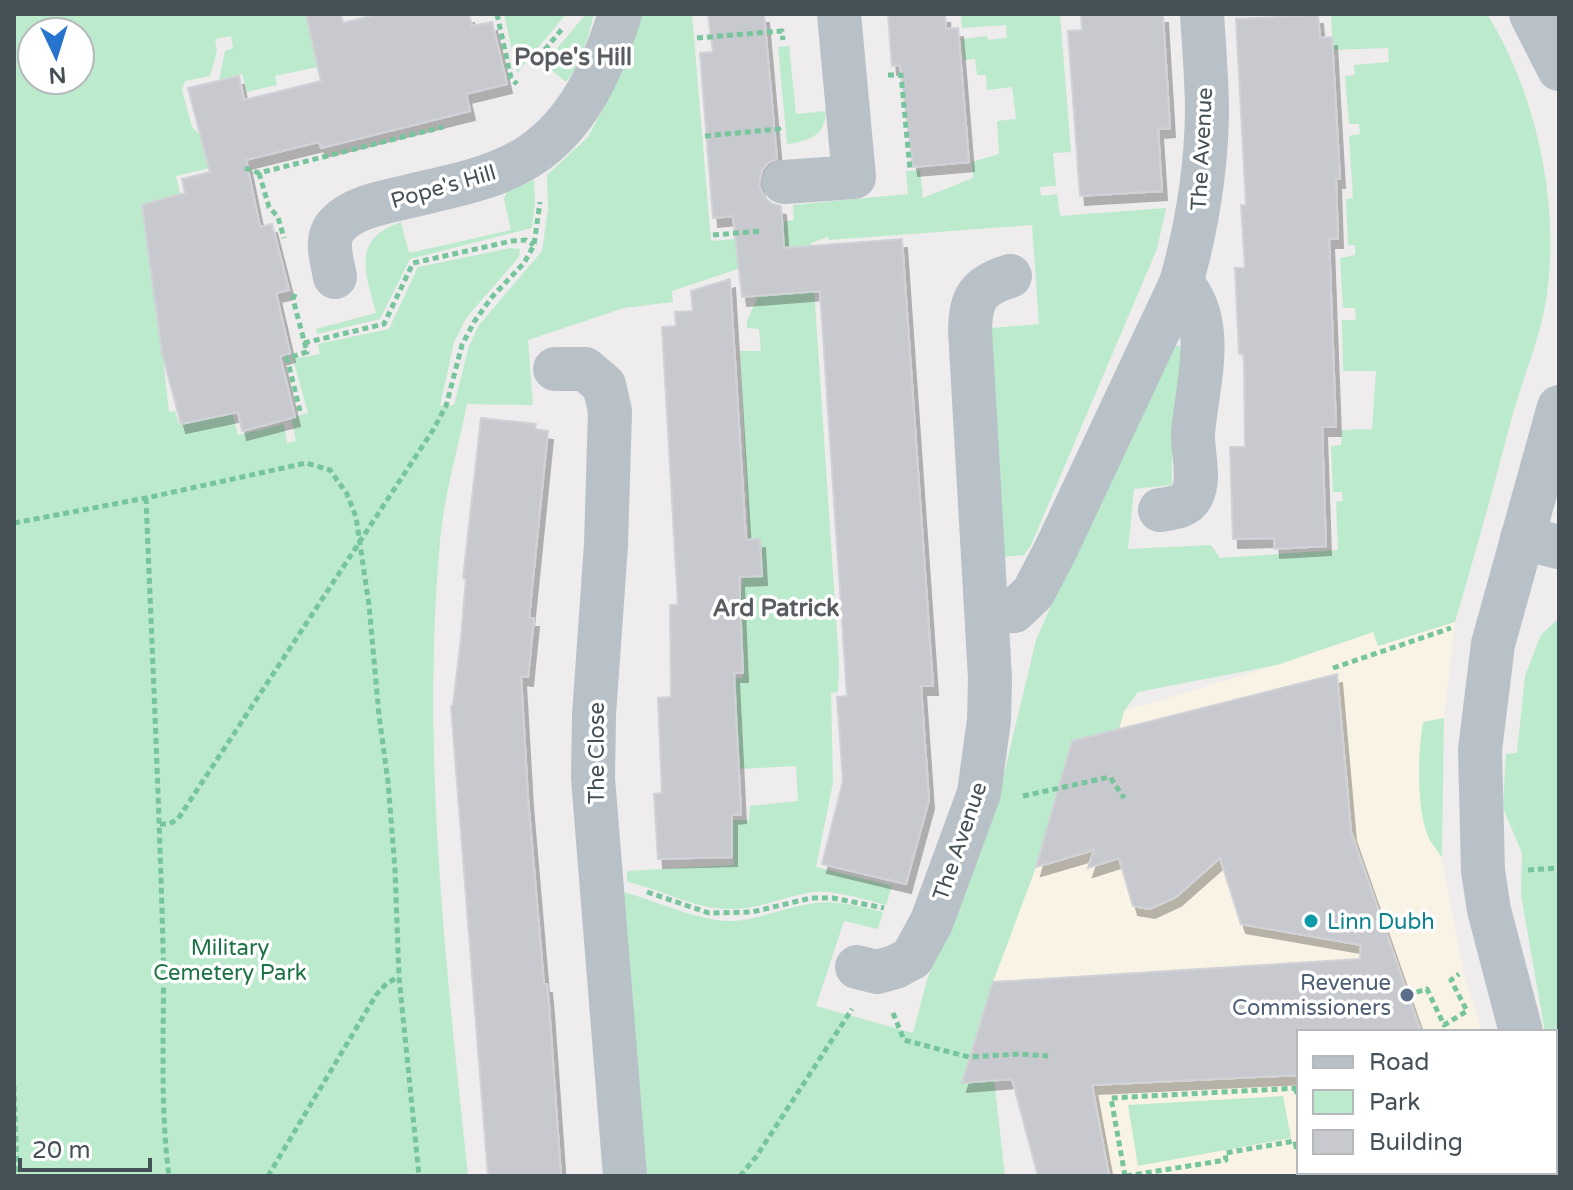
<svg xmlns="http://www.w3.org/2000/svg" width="1573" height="1190" viewBox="0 0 1573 1190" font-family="'Varela Round',sans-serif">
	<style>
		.commercial { fill: #f9f3e5 }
		.green { fill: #bceacc; fill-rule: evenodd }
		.building { fill: #c7c9ce; stroke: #d0d2d7; stroke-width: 2; filter: url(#shadow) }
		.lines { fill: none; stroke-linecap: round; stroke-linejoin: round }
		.path { stroke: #77c59c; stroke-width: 5; stroke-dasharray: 6 4; stroke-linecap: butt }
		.minor { stroke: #b8c1c7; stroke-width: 44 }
		.culture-dot { fill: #0f9aa8; stroke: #fff; stroke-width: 3 }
		.service-dot { fill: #5c6f8a; stroke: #fff; stroke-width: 3 }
		.labels { text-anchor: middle; stroke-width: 7; stroke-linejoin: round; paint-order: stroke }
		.street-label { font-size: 22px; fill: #465057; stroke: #fff }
		.culture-label { font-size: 22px; fill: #0d838f; stroke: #fff; text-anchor: start }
		.park-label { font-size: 22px; fill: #1d7245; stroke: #fff }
		.service-label { font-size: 22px; fill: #4e5e75; stroke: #fff; text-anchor: end }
		.neighbourhood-label { font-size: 24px; font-weight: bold; fill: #595c60; stroke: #fff }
	</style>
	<defs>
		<filter id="shadow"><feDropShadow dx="5" dy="9" stdDeviation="0" flood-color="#0004"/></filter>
	</defs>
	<rect width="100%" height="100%" fill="#eeecec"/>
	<!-- commercial -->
	<path class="commercial" d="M 1455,622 L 1444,718 L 1442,858 L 1463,971 L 1482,1032 L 1299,1032 L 1299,1172 L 1470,1172 L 1468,1176 L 1038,1176 L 1012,1079 L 962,1083 L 993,982 L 1036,867 L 1072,741 L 1119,729 L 1124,711 L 1277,665 L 1374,632 L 1379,646 Z"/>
	<!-- green -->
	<g class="green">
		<path d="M 14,14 L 326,14 L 336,63 L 275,76 L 277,85 L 247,92 L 242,74 L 219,80 L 225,51 L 233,48 L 231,36 L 215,39 L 217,51 L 210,76 L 185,81 L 182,90 L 192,127 L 219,154 L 222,165 L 176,176 L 186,217 L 142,205 L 150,268 L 169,264 L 162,350 L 169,412 L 175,411 L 179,425 L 198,421 L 195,406 L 229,400 L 238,435 L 284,424 L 287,443 L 296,441 L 291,418 L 308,413 L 293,359 L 320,354 L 318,344 L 389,329 L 418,267 L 511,248 L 520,249 L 519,257 L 467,317 L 454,342 L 440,406 L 454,405 L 469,346 L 479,325 L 542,251 L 548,209 L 547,175 L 588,137 L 615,86 L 641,14 L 692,14 L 711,241 L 761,237 L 781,222 L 794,220 L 793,205 L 908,194 L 906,171 L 920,170 L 923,198 L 973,178 L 972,162 L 999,154 L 997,121 L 1016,119 L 1012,87 L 987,90 L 986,75 L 977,75 L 975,59 L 964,60 L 962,39 L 987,36 L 988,40 L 1007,38 L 1006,25 L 962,28 L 961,14 L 1060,14 L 1071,152 L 1053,153 L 1056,186 L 1040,187 L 1041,196 L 1057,194 L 1060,216 L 1166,208 L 1157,249 L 1031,545 L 1024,555 L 1004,557 L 991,328 L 1039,324 L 1032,225 L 829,240 L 828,237 L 811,243 L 839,664 L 838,692 L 831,693 L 833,783 L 816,867 L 892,886 L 886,905 C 861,899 833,888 807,893 C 780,898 756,910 728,909 C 694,909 661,889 627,882 L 627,871 L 734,865 L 730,820 L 749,820 L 750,806 L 798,801 L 796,766 L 739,769 L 738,765 L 733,678 L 742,678 L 743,673 L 740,599 L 743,577 L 761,576 L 749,540 L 740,351 L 761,351 L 759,329 L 747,328 L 747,320 L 759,295 L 762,261 L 672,291 L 673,302 L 624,308 L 528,340 L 533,405 L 467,404 C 458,449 444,495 440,541 C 421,751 446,966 468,1176 L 14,1176 ZM 32,32 L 80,32 L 80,80 L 32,80 Z"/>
		<path d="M 504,14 L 566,14 L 517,73 Z"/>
		<path d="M 586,14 L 594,14 C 588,37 581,64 566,82 L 544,64 Z"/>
		<path d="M 1331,14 L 1487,14 C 1538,96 1562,211 1545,306 C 1538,344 1522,380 1512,417 C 1494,486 1475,554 1455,622 L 1378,646 L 1373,632 L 1277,665 L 1138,692 L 1124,711 L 1119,729 L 1072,741 L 1036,867 L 993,982 L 962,1082 L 994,1080 L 1005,1176 L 646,1176 L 623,892 C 654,900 701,922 731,921 C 760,920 787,906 816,903 C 838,900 861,907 883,912 L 878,929 L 844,921 L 816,1006 L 913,1033 L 927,980 L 999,795 L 1036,640 L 1113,466 L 1173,345 L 1180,346 L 1182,356 L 1172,430 L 1172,485 L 1134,489 L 1128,549 L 1211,545 L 1220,558 L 1338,550 L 1336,502 L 1343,501 L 1342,492 L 1333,492 L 1331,446 L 1341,445 L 1342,430 L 1372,429 L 1376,371 L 1343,371 L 1342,320 L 1356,320 L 1355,308 L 1343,308 L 1340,258 L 1355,255 L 1355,245 L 1348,245 L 1346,199 L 1353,198 L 1349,136 L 1360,134 L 1359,124 L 1349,124 L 1345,76 L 1355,75 L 1354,65 L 1389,62 L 1388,48 L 1333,50 Z"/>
		<path d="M 789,46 L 796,114 L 826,111 C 825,136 809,141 787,144 L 778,47 Z"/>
		<path d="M 534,180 L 535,202 L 532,228 L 410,259 L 380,319 L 317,334 L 316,329 L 376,313 C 366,272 350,240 401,222 L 409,253 L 511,230 L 504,199 L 507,192 Z"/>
		<path d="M 1559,618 L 1559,1102 L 1557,1101 L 1555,1092 L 1555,1032 L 1545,1032 L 1521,895 L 1522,853 L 1503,808 L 1506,754 L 1517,753 L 1525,676 L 1541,635 Z"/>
		<path d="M 1444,718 L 1442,857 C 1438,851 1431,844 1428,836 C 1416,807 1418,753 1423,722 Z"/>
		<path d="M 1283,1096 L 1291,1138 L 1138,1166 L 1128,1105 Z"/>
	</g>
	<!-- building -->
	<g class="building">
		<path d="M 306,14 L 341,14 L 343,23 L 379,14 L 469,14 L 472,26 L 492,22 L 507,84 L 466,94 L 470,111 L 321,148 L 319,142 L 246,160 L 260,227 L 272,224 L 289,290 L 276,293 L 290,353 L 280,356 L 295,417 L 242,431 L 238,412 L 181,424 L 162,353 L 142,205 L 185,193 L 182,179 L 210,172 L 188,88 L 239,76 L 244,100 L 321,81 Z"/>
		<path d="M 708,14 L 764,14 L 777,159 L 769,162 L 762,170 L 759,185 L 764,197 L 772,204 L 781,206 L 784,248 L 902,239 L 933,686 L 921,686 L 929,800 L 906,884 L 822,864 L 843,781 L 837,697 L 847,696 L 820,291 L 742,297 L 733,216 L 713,218 L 700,53 L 713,52 Z"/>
		<path d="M 888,14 L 945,14 L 946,29 L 958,28 L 969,162 L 913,167 L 900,65 L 892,66 Z"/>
		<path d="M 1081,14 L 1163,14 L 1170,128 L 1158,129 L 1162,191 L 1080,196 L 1068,31 L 1082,30 Z"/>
		<path d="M 1318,15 L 1320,38 L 1332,37 L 1340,179 L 1336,179 L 1338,239 L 1329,239 L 1336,427 L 1322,427 L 1326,546 L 1275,549 L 1274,538 L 1233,539 L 1230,447 L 1245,447 L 1244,354 L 1239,354 L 1235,268 L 1245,268 L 1241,205 L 1246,205 L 1236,19 Z"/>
		<path d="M 730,279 L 746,540 L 760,539 L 762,576 L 739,577 L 743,673 L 734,673 L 741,814 L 732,815 L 732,857 L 658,859 L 654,794 L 662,793 L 658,698 L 671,697 L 670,605 L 678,605 L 662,327 L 676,326 L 675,312 L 693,311 L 691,291 Z"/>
		<path d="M 481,418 L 536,424 L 535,429 L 548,431 L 529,618 L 534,618 L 528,677 L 521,676 L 528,798 L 544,984 L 547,984 L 549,1005 L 561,1176 L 488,1176 L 451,706 L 453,705 L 461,638 L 466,579 L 463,578 Z"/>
		<path d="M 1337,674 L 1351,832 L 1421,1032 L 1299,1032 L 1299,1075 L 1092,1085 L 1109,1176 L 1038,1176 L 1012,1079 L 962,1083 L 993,982 L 1360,959 L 1361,945 L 1241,924 L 1220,858 L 1176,897 L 1150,909 L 1133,906 L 1119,858 L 1088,868 L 1094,850 L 1036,867 L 1072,741 Z"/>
	</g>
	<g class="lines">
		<!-- path -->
		<g class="path">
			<path d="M 497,14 L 511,78 L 517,84"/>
			<path d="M 697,38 L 782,31 L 783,40"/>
			<path d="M 532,65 L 562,29"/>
			<path d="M 888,75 L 901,75 L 910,169"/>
			<path d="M 705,136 L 779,129 L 780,135"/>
			<path d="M 245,168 L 259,173 L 443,127"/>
			<path d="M 259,173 L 269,207 L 278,217 L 284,238"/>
			<path d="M 713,235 L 761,231"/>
			<path d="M 295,294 L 293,299 L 307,352 L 287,358 L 300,411"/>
			<path d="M 304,343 L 384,324 L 413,263 L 512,241 L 526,240 L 534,245"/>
			<path d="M 146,498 C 152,647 159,797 163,946 C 165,1022 159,1100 169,1176"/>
			<path d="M 14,523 L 146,498 L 306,463 L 330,470 L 347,494 L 356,517 L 369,605 L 379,715 L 388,782 L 395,869 L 399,977 L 419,1176"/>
			<path d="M 1333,668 L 1451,628"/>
			<path d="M 1023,796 L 1110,777 L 1124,798"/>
			<path d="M 160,824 L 169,824 L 178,819 L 433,430 L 446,406 L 462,345 L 474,322 L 492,297 L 524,263 L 534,245 L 540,202"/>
			<path d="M 1528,870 L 1559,868"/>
			<path d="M 647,892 L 709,913 L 752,912 L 811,898 L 833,898 L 884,908"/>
			<path d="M 1407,995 L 1427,989 L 1444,1025 L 1467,1011 L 1451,980 L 1459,974"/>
			<path d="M 893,1013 L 904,1040 L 969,1057 L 1020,1054 L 1048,1056"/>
			<path d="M 14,1086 L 17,1176"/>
			<path d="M 1295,1088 L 1299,1098"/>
			<path d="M 268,1176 L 376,995 L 387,983 L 399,977"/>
			<path d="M 740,1176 L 756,1157 L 852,1009"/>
			<path d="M 1125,1176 L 1111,1098 L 1299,1088"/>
			<path d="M 1126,1176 L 1226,1160 L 1225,1153 L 1295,1141 L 1296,1147 L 1299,1147"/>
			<path d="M 1423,1176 L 1425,1172"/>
		</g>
		<!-- minor -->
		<g class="minor">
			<path d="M 1531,14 L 1559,69"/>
			<path d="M 784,182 L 854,177 L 839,14"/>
			<path d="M 335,277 C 332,260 324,239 337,225 C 354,206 387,202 410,196 C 451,186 495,179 531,155 C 579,123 603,68 620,14"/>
			<path d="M 555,369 L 585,369 L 604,385 L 610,411 L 606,545 L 594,715 L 593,778 L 625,1176"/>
			<path d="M 1160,510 C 1172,508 1187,507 1192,495 C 1201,477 1192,452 1193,433 C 1197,385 1218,322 1181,283"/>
			<path d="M 1522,538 L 1559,547"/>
			<path d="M 987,612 L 1014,611 L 1033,593 L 1056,549 L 1181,283 C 1197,227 1206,171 1207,113 C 1207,80 1204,47 1202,14"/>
			<path d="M 857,967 L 877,972 L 895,967 L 912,958 L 932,921 L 979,793 L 989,720 L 990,678 L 970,330 C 971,297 978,286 1010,276"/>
			<path d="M 1521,1032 L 1489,910 L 1483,871 L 1480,750 L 1493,644 L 1559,407"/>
			<path d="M 1516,1176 L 1517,1172"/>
		</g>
	</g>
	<!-- markers -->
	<circle class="culture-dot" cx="1311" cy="921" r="8"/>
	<circle class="service-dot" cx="1407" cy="995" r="8"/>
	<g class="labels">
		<!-- street labels -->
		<g class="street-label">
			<text transform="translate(1201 149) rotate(-87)" y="8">The Avenue</text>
			<text transform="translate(443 186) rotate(-16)" y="8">Pope's Hill</text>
			<text transform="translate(596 753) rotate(-90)" y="8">The Close</text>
			<text transform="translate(959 841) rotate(-71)" y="8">The Avenue</text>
		</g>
		<!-- culture labels -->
		<g class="culture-label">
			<text x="1327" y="929">Linn Dubh</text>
		</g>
		<!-- park labels -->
		<g class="park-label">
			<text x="230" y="955">Military<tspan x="230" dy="25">Cemetery Park</tspan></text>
		</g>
		<!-- service labels -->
		<g class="service-label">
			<text x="1391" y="990">Revenue<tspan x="1391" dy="25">Commissioners</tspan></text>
		</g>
		<!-- neighbourhood labels -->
		<g class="neighbourhood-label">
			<text x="573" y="65">Pope's Hill</text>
			<text x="776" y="616">Ard Patrick</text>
		</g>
	</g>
	<!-- border -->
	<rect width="1573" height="1190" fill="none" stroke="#465057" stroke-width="32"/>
	<!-- legend -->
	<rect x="1297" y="1030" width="260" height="144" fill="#ffffff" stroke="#b5b9bc" stroke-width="2"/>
	<rect x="1313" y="1056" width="40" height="12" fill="#b8c1c7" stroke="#b5b9bc" stroke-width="2"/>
	<text x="1369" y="1070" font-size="24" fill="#465057">Road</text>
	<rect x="1313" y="1090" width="40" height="24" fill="#bceacc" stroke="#b5b9bc" stroke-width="2"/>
	<text x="1369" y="1110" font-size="24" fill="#465057">Park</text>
	<rect x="1313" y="1130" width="40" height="24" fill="#c7c9ce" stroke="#b5b9bc" stroke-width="2"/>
	<text x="1369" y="1150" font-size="24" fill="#465057">Building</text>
	<!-- north arrow -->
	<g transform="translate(56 56) rotate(176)"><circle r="38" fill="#ffffff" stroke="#b5b9bc" stroke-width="2"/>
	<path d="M0-6L14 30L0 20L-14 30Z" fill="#2674ce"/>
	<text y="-12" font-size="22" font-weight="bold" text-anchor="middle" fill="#465057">N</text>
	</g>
	<!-- scale -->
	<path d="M20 1158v12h130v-12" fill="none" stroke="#465057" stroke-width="4"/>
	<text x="32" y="1158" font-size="24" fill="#465057" stroke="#ffffff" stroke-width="6" paint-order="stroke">20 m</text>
</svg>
